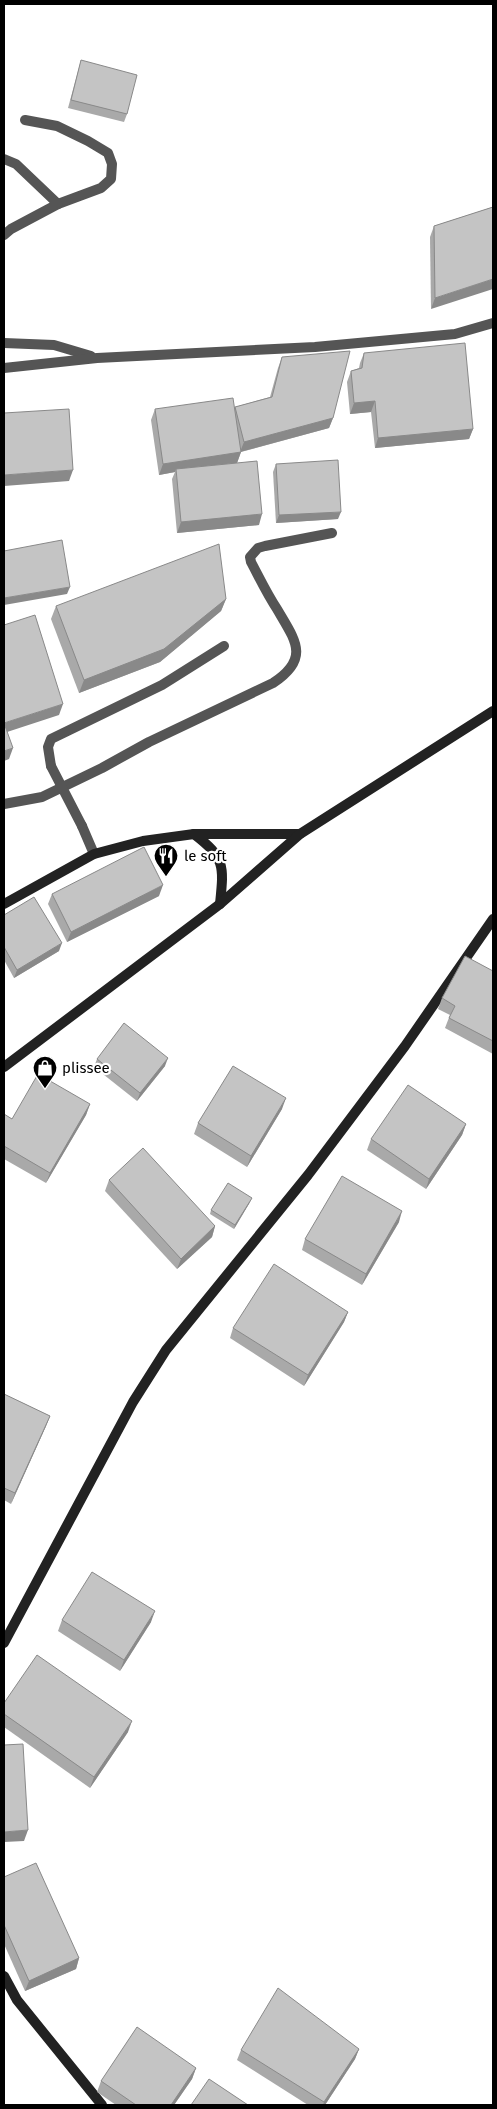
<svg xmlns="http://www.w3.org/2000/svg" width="497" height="2109" viewBox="0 0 497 2109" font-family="'Fira Sans',sans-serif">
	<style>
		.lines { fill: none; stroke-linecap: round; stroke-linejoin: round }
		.street { stroke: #555; stroke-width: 10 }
		.secondary { stroke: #222; stroke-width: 10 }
		.street-bridge { stroke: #555; stroke-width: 10 }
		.wall { fill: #a9a9a9 }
		.shaded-wall { fill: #898989 }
		.building { fill: #c4c4c4; stroke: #898989 }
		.labels { text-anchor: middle; stroke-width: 4.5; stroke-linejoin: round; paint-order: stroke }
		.poi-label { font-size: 15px; fill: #000; stroke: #fff; text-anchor: start }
	</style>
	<rect width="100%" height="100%" fill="#fff"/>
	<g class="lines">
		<!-- street -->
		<g class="street">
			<path d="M 25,120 L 57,126 L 88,141 L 108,153 L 112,164 L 111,179 L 101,188 L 58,204"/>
			<path d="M 4,159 L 16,164 L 58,204 L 11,229 L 4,235"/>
			<path d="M 4,343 L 54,345 L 91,356"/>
			<path d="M 4,368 L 97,358 L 315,347 L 455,334 L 493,323"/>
			<path d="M 51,766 L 48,747 L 51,739 L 162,685 L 224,646"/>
			<path d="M 4,804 L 42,797 L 102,768 L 149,742 L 273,683 C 311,658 295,640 277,609 C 267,594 259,577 251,562 L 250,557 L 258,548 L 265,546 L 332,533"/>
			<path d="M 82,826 L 94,854"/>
		</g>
		<!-- secondary -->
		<g class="secondary">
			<path d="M 194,834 C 225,858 224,865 220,904"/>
			<path d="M 4,904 L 94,854 L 143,841 L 194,834 L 300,834"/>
			<path d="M 4,1067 L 220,904 L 300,834 L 493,711"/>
			<path d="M 4,1643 L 133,1402 L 166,1350 L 308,1175 L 405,1046 L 493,919"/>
			<path d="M 4,1976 L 17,2000 L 102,2105"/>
		</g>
		<!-- street-bridge -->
		<path class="street-bridge" d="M 51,766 L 82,826"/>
	</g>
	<!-- wall -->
	<g class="wall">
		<path d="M 81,60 L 127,114 L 124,122 L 68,108 Z"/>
		<path d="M 493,207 L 431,309 L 430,237 L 434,226 Z"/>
		<path d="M 364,353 L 473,429 L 469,439 L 375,448 L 371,412 L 350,414 L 347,382 L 351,371 L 359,368 L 360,363 Z"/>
		<path d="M 282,357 L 333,418 L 329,428 L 241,452 L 237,463 L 259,525 L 177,533 L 172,479 L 175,472 L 159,475 L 151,420 L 155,409 L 234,408 L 235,407 L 270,397 L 278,368 Z"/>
		<path d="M 276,464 L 338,519 L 276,523 L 273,472 Z"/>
		<path d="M 226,599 L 221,611 L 160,662 L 79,693 L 51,619 L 56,606 Z"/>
		<path d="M 52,894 L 159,896 L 67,942 L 48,904 Z"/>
		<path d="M 4,915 L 59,951 L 14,978 L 4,960 Z"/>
		<path d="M 493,971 L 493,1054 L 445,1028 L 450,1015 L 438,1009 L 442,998 Z"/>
		<path d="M 97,1059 L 165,1066 L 137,1101 L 94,1067 Z"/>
		<path d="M 90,1104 L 86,1115 L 46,1183 L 4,1159 L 4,1114 L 12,1119 Z"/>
		<path d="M 282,1109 L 247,1167 L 194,1134 L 198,1123 Z"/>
		<path d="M 466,1124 L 462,1135 L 426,1189 L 367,1150 L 371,1139 Z"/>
		<path d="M 109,1180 L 215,1226 L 212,1237 L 177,1269 L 105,1191 Z"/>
		<path d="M 250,1202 L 234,1229 L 210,1214 L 211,1210 Z"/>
		<path d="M 399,1222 L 362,1285 L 302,1250 L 305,1239 Z"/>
		<path d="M 348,1312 L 344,1322 L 304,1386 L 230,1338 L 233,1328 Z"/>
		<path d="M 4,1394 L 50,1416 L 46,1426 L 11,1504 L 4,1500 Z"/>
		<path d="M 62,1620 L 151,1622 L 120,1671 L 58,1631 Z"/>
		<path d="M 4,1703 L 128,1732 L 90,1788 L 4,1727 Z"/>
		<path d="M 4,1877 L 79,1958 L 76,1969 L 25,1991 L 4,1944 Z"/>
		<path d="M 359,2049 L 355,2059 L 325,2105 L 308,2105 L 237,2060 L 241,2050 Z"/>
		<path d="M 196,2068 L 192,2079 L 174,2105 L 116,2105 L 97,2092 L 101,2081 Z"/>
	</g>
	<!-- shaded-wall -->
	<g class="shaded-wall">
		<path d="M 493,279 L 493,289 L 431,309 L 435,298 Z"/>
		<path d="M 375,401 L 371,412 L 350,414 L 354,403 Z"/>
		<path d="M 333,418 L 329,428 L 240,452 L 244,442 Z"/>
		<path d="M 473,429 L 469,439 L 375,448 L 378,438 Z"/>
		<path d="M 241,452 L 237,463 L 176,469 L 175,472 L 159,475 L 163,464 Z"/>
		<path d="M 73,470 L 69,481 L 4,486 L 4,475 Z"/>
		<path d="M 341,512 L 338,519 L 276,523 L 279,515 Z"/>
		<path d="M 262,514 L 259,525 L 177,533 L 181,522 Z"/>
		<path d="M 70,587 L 67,594 L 4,605 L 4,598 Z"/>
		<path d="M 226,599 L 221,611 L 160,662 L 79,693 L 84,680 Z"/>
		<path d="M 63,704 L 59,715 L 4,733 L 4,723 Z"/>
		<path d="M 13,748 L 9,759 L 4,761 L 4,751 Z"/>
		<path d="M 163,885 L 159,896 L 67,942 L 71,932 Z"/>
		<path d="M 62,943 L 59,951 L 14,978 L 17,970 Z"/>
		<path d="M 168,1058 L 165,1066 L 137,1101 L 140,1093 Z"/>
		<path d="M 286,1098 L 282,1109 L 247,1167 L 251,1156 Z"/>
		<path d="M 90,1104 L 86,1115 L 46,1183 L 50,1173 Z"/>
		<path d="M 466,1124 L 462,1135 L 426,1189 L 429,1179 Z"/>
		<path d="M 252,1198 L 250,1202 L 234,1229 L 235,1225 Z"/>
		<path d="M 402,1211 L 399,1222 L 362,1285 L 366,1274 Z"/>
		<path d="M 215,1226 L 212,1237 L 177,1269 L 181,1259 Z"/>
		<path d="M 348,1312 L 344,1322 L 304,1386 L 308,1375 Z"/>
		<path d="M 50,1416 L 46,1426 L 11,1504 L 15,1493 Z"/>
		<path d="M 155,1611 L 151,1622 L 120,1671 L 124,1660 Z"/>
		<path d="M 132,1721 L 128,1732 L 90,1788 L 94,1777 Z"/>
		<path d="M 28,1830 L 24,1841 L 4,1842 L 4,1832 Z"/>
		<path d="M 79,1958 L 76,1969 L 25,1991 L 29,1981 Z"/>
		<path d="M 359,2049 L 355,2059 L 325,2105 L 323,2105 L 324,2102 Z"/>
		<path d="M 196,2068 L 192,2079 L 174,2105 L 171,2105 Z"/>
	</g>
	<!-- building -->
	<g class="building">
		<path d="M 81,60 L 137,75 L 127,114 L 71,100 Z"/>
		<path d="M 493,207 L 493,279 L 435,298 L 434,226 Z"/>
		<path d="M 465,343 L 473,429 L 378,438 L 375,401 L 354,403 L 351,371 L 362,368 L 364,353 Z"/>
		<path d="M 350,351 L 333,418 L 244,442 L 235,407 L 272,397 L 282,357 Z"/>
		<path d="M 233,398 L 241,452 L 163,464 L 155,409 Z"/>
		<path d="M 69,409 L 73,470 L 4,475 L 4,413 Z"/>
		<path d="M 338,460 L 341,512 L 279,515 L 276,464 Z"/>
		<path d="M 257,461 L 262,514 L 181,522 L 176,469 Z"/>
		<path d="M 62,540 L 70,587 L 4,598 L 4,551 Z"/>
		<path d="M 219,544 L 226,599 L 164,649 L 84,680 L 56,606 Z"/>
		<path d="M 35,615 L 63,704 L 4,723 L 13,748 L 4,751 L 4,625 Z"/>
		<path d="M 144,847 L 163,885 L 71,932 L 52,894 Z"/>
		<path d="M 34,897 L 62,943 L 17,970 L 4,947 L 4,915 Z"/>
		<path d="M 465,956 L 493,971 L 493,1041 L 449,1018 L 455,1006 L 442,998 Z"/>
		<path d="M 124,1023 L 168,1058 L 140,1093 L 97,1059 Z"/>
		<path d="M 233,1066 L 286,1098 L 251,1156 L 198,1123 Z"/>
		<path d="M 38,1074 L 90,1104 L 50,1173 L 4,1146 L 4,1114 L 12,1119 Z"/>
		<path d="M 408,1085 L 466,1124 L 429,1179 L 371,1139 Z"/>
		<path d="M 143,1148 L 215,1226 L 181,1259 L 109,1180 Z"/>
		<path d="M 342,1176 L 402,1211 L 366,1274 L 305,1239 Z"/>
		<path d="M 228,1183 L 252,1198 L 235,1225 L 211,1210 Z"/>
		<path d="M 274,1264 L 348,1312 L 308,1375 L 233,1328 Z"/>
		<path d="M 4,1394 L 50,1416 L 15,1493 L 4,1488 Z"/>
		<path d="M 92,1572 L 155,1611 L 124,1660 L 62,1620 Z"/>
		<path d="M 37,1655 L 132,1721 L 94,1777 L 4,1714 L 4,1703 Z"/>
		<path d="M 23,1744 L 28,1830 L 4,1832 L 4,1745 Z"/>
		<path d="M 36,1863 L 79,1958 L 29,1981 L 4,1925 L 4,1877 Z"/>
		<path d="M 278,1988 L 359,2049 L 324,2102 L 241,2050 Z"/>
		<path d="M 137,2027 L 196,2068 L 171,2105 L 136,2105 L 101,2081 Z"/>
		<path d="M 209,2079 L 248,2105 L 191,2105 Z"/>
	</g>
	<!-- icons -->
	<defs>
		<symbol id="restaurant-pin" viewBox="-11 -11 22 30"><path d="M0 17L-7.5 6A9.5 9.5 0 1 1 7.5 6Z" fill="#000" stroke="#fff"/><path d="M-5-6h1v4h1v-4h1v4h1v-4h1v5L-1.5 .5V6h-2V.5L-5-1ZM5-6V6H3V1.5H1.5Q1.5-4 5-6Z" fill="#fff"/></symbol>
		<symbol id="shop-pin" viewBox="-11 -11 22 30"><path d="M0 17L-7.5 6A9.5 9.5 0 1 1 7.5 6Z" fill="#000" stroke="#fff"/><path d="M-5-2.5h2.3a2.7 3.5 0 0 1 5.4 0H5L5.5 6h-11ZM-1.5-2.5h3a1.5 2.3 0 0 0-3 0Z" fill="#fff"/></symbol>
	</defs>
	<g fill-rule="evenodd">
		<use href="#restaurant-pin" x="152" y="842" width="28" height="38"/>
		<use href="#shop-pin" x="31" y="1054" width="28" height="38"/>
	</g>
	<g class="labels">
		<!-- poi labels -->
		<g class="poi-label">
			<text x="184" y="861">le soft</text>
			<text x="62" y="1073">plissee</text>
		</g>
	</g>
	<!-- border -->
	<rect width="497" height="2109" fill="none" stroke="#000000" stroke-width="10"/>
</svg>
